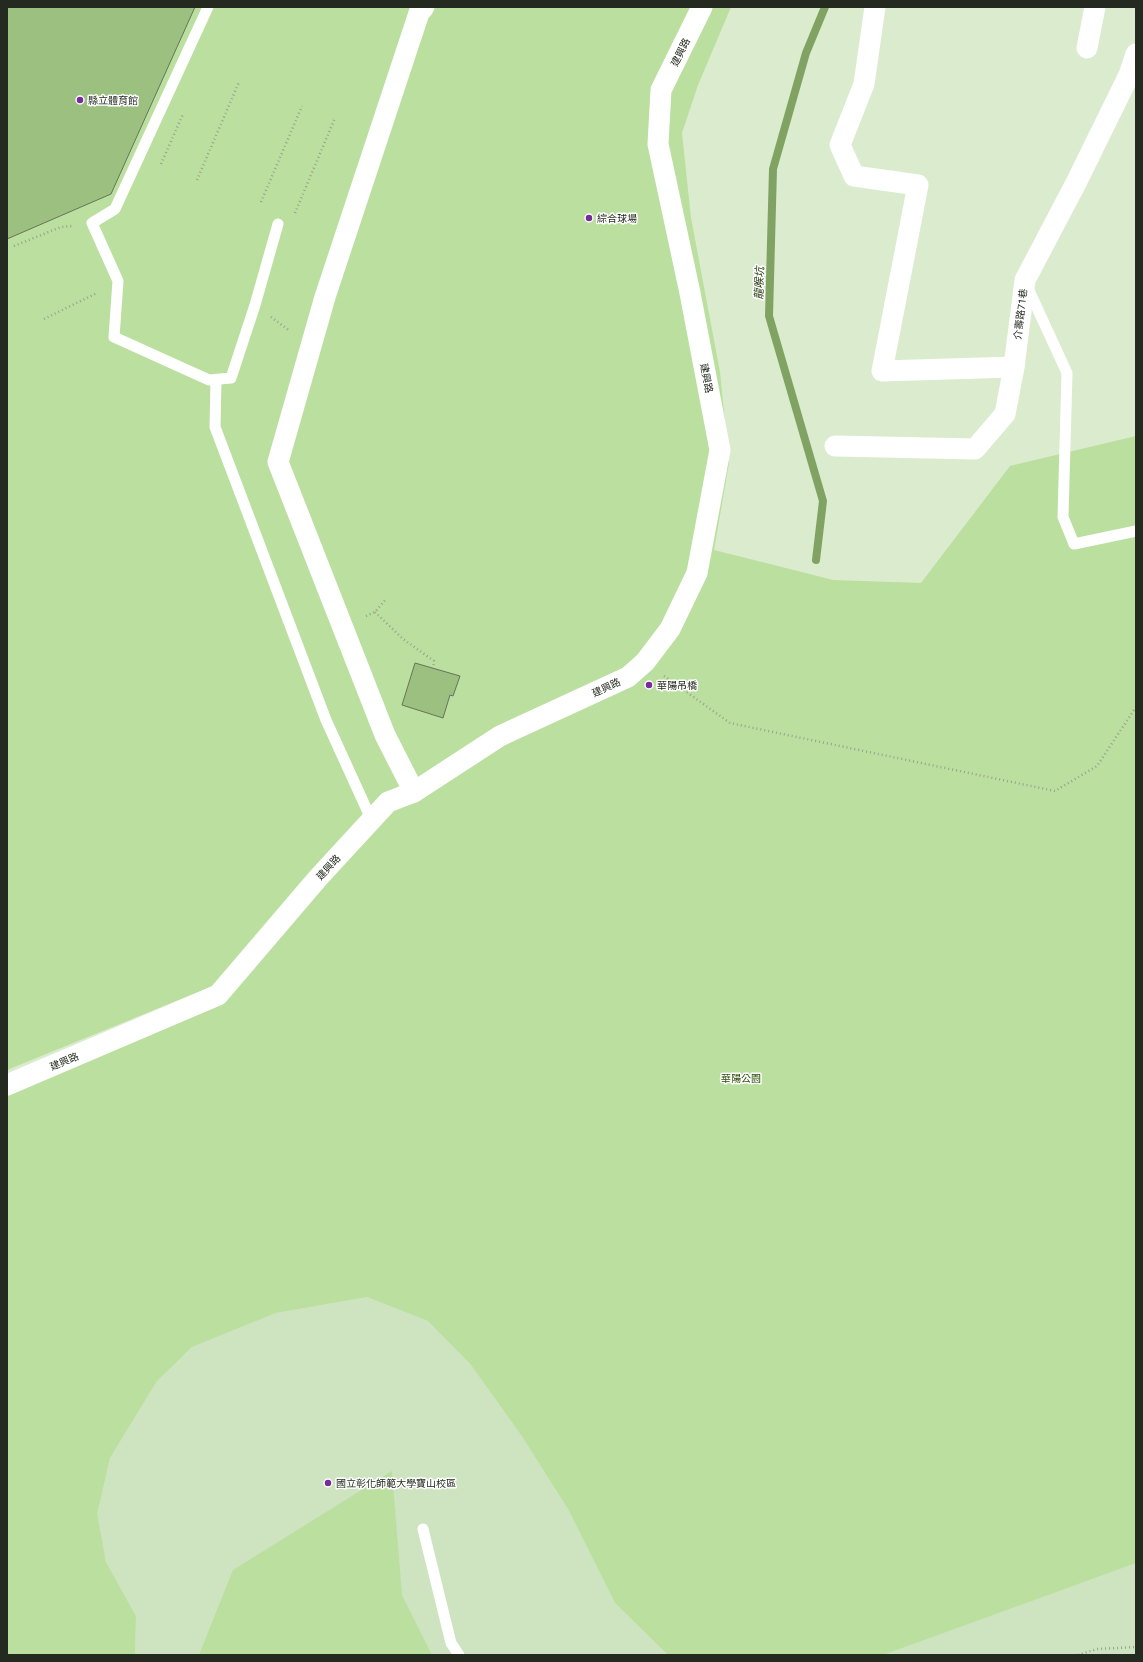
<svg xmlns="http://www.w3.org/2000/svg" width="1143" height="1662" viewBox="0 0 1143 1662" font-family="Roboto,'Noto Sans TC',sans-serif">
	<style>
		.built { fill: #cee3bf }
		.green { fill: #badf9f }
		.lines { fill: none; stroke-linecap: round; stroke-linejoin: round }
		.stream { stroke: #80a364; stroke-width: 8 }
		.building { fill: #9bc080; stroke: #66755b }
		.path { stroke: #97a38d; stroke-width: 2.5; stroke-dasharray: 1 3; stroke-linecap: butt }
		.lane { stroke: #fff; stroke-width: 11 }
		.street { stroke: #fff; stroke-width: 21 }
		.poi-dot { fill: #782b9c; stroke: #fff; stroke-width: 1.5 }
		.labels { text-anchor: middle; stroke-width: 3; stroke-linejoin: round; paint-order: stroke }
		.street-label { font-size: 10px; fill: #242a1f; stroke: #fff }
		.poi-label { font-size: 10px; fill: #242a1f; stroke: #fff; text-anchor: start }
		.park-label { font-size: 10px; fill: #2b4b04; stroke: #fff }
		.water-label { font-size: 11px; font-style: italic; fill: #233a0c; stroke: #fff }
	</style>
	<rect width="100%" height="100%" fill="#daebce"/>
	<!-- built -->
	<g class="built">
		<path d="M 367,1297 L 428,1321 L 471,1365 L 521,1435 L 568,1509 L 615,1603 L 668,1655 L 135,1655 L 136,1616 L 106,1562 L 96,1514 L 110,1458 L 157,1381 L 192,1347 L 276,1313 Z"/>
		<path d="M 1136,1563 L 1136,1655 L 883,1655 L 1133,1564 Z"/>
	</g>
	<!-- green -->
	<g class="green">
		<path d="M 7,7 L 731,7 L 698,85 L 682,133 L 691,218 L 720,372 L 729,463 L 714,550 L 833,580 L 921,583 L 1010,466 L 1136,436 L 1136,1563 L 883,1655 L 668,1655 L 615,1603 L 568,1509 L 521,1435 L 471,1365 L 428,1321 L 367,1297 L 276,1313 L 192,1347 L 157,1381 L 110,1458 L 97,1514 L 106,1562 L 136,1616 L 135,1655 L 7,1655 L 7,1081 L 198,992 L 7,1070 Z"/>
		<path d="M 392,1471 L 402,1595 L 432,1655 L 199,1655 L 233,1570 Z"/>
	</g>
	<g class="lines">
		<!-- stream -->
		<path class="stream" d="M 816,560 L 823,501 L 769,316 L 773,169 L 806,53 L 825,7"/>
	</g>
	<!-- building -->
	<g class="building">
		<path d="M 7,7 L 195,7 L 111,194 L 7,239 Z"/>
		<path d="M 415,663 L 460,676 L 453,696 L 450,695 L 443,718 L 402,705 Z"/>
	</g>
	<g class="lines">
		<!-- path -->
		<g class="path">
			<path d="M 161,164 L 183,114"/>
			<path d="M 197,180 L 239,82"/>
			<path d="M 261,202 L 302,106"/>
			<path d="M 295,213 L 335,118"/>
			<path d="M 14,246 L 61,227 L 72,226"/>
			<path d="M 271,317 L 290,331"/>
			<path d="M 44,319 L 97,293"/>
			<path d="M 375,612 L 403,639 L 434,661 L 433,668"/>
			<path d="M 366,616 L 375,612 L 386,599"/>
			<path d="M 664,676 L 730,723 L 1055,791 L 1097,766 L 1136,707"/>
			<path d="M 1078,1655 L 1097,1649 L 1136,1647"/>
		</g>
		<!-- lane -->
		<g class="lane">
			<path d="M 208,7 L 115,209 L 92,223 L 118,281 L 114,337 L 209,380 L 231,378 L 255,305 L 278,224"/>
			<path d="M 1027,286 L 1067,373 L 1063,517 L 1074,544 L 1136,531"/>
			<path d="M 216,380 L 215,427 L 326,720 L 372,821"/>
			<path d="M 423,1529 L 451,1643 L 459,1655"/>
		</g>
		<!-- street -->
		<g class="street">
			<path d="M 875,7 L 864,84 L 840,145 L 854,176 L 918,185 L 882,371 L 1014,367"/>
			<path d="M 1087,48 L 1095,7"/>
			<path d="M 835,446 L 975,449 L 1005,414 L 1014,367 L 1025,280 L 1076,183 L 1129,75 L 1136,54"/>
			<path d="M 414,792 L 385,735 L 278,462 L 325,297 L 419,13 L 424,7"/>
			<path d="M 7,1085 L 218,995 L 318,878 L 388,802 L 414,792 L 500,736 L 628,677 L 645,662 L 670,629 L 697,573 L 720,450 L 690,293 L 658,144 L 661,90 L 702,7"/>
		</g>
	</g>
	<!-- markers -->
	<g class="poi-dot">
		<circle cx="80" cy="100" r="4"/>
		<circle cx="589" cy="218" r="4"/>
		<circle cx="649" cy="685" r="4"/>
		<circle cx="328" cy="1483" r="4"/>
	</g>
	<g class="labels">
		<!-- street labels -->
		<g class="street-label">
			<text transform="translate(680 52) rotate(-64)" y="4">建興路</text>
			<text transform="translate(1020 314) rotate(-83)" y="4">介壽路71巷</text>
			<text transform="translate(707 378) rotate(79)" y="4">建興路</text>
			<text transform="translate(606 687) rotate(-25)" y="4">建興路</text>
			<text transform="translate(328 867) rotate(-47)" y="4">建興路</text>
			<text transform="translate(64 1061) rotate(-23)" y="4">建興路</text>
		</g>
		<!-- poi labels -->
		<g class="poi-label">
			<text x="88" y="104">縣立體育館</text>
			<text x="597" y="222">綜合球場</text>
			<text x="657" y="689">華陽吊橋</text>
			<text x="336" y="1487">國立彰化師範大學寶山校區</text>
		</g>
		<!-- park labels -->
		<g class="park-label">
			<text x="741" y="1082">華陽公園</text>
		</g>
		<!-- water labels -->
		<g class="water-label">
			<text transform="translate(759 283) rotate(-88)" y="4">龍喉坑</text>
		</g>
	</g>
	<!-- border -->
	<rect width="1143" height="1662" fill="none" stroke="#242a1f" stroke-width="16"/>
</svg>
